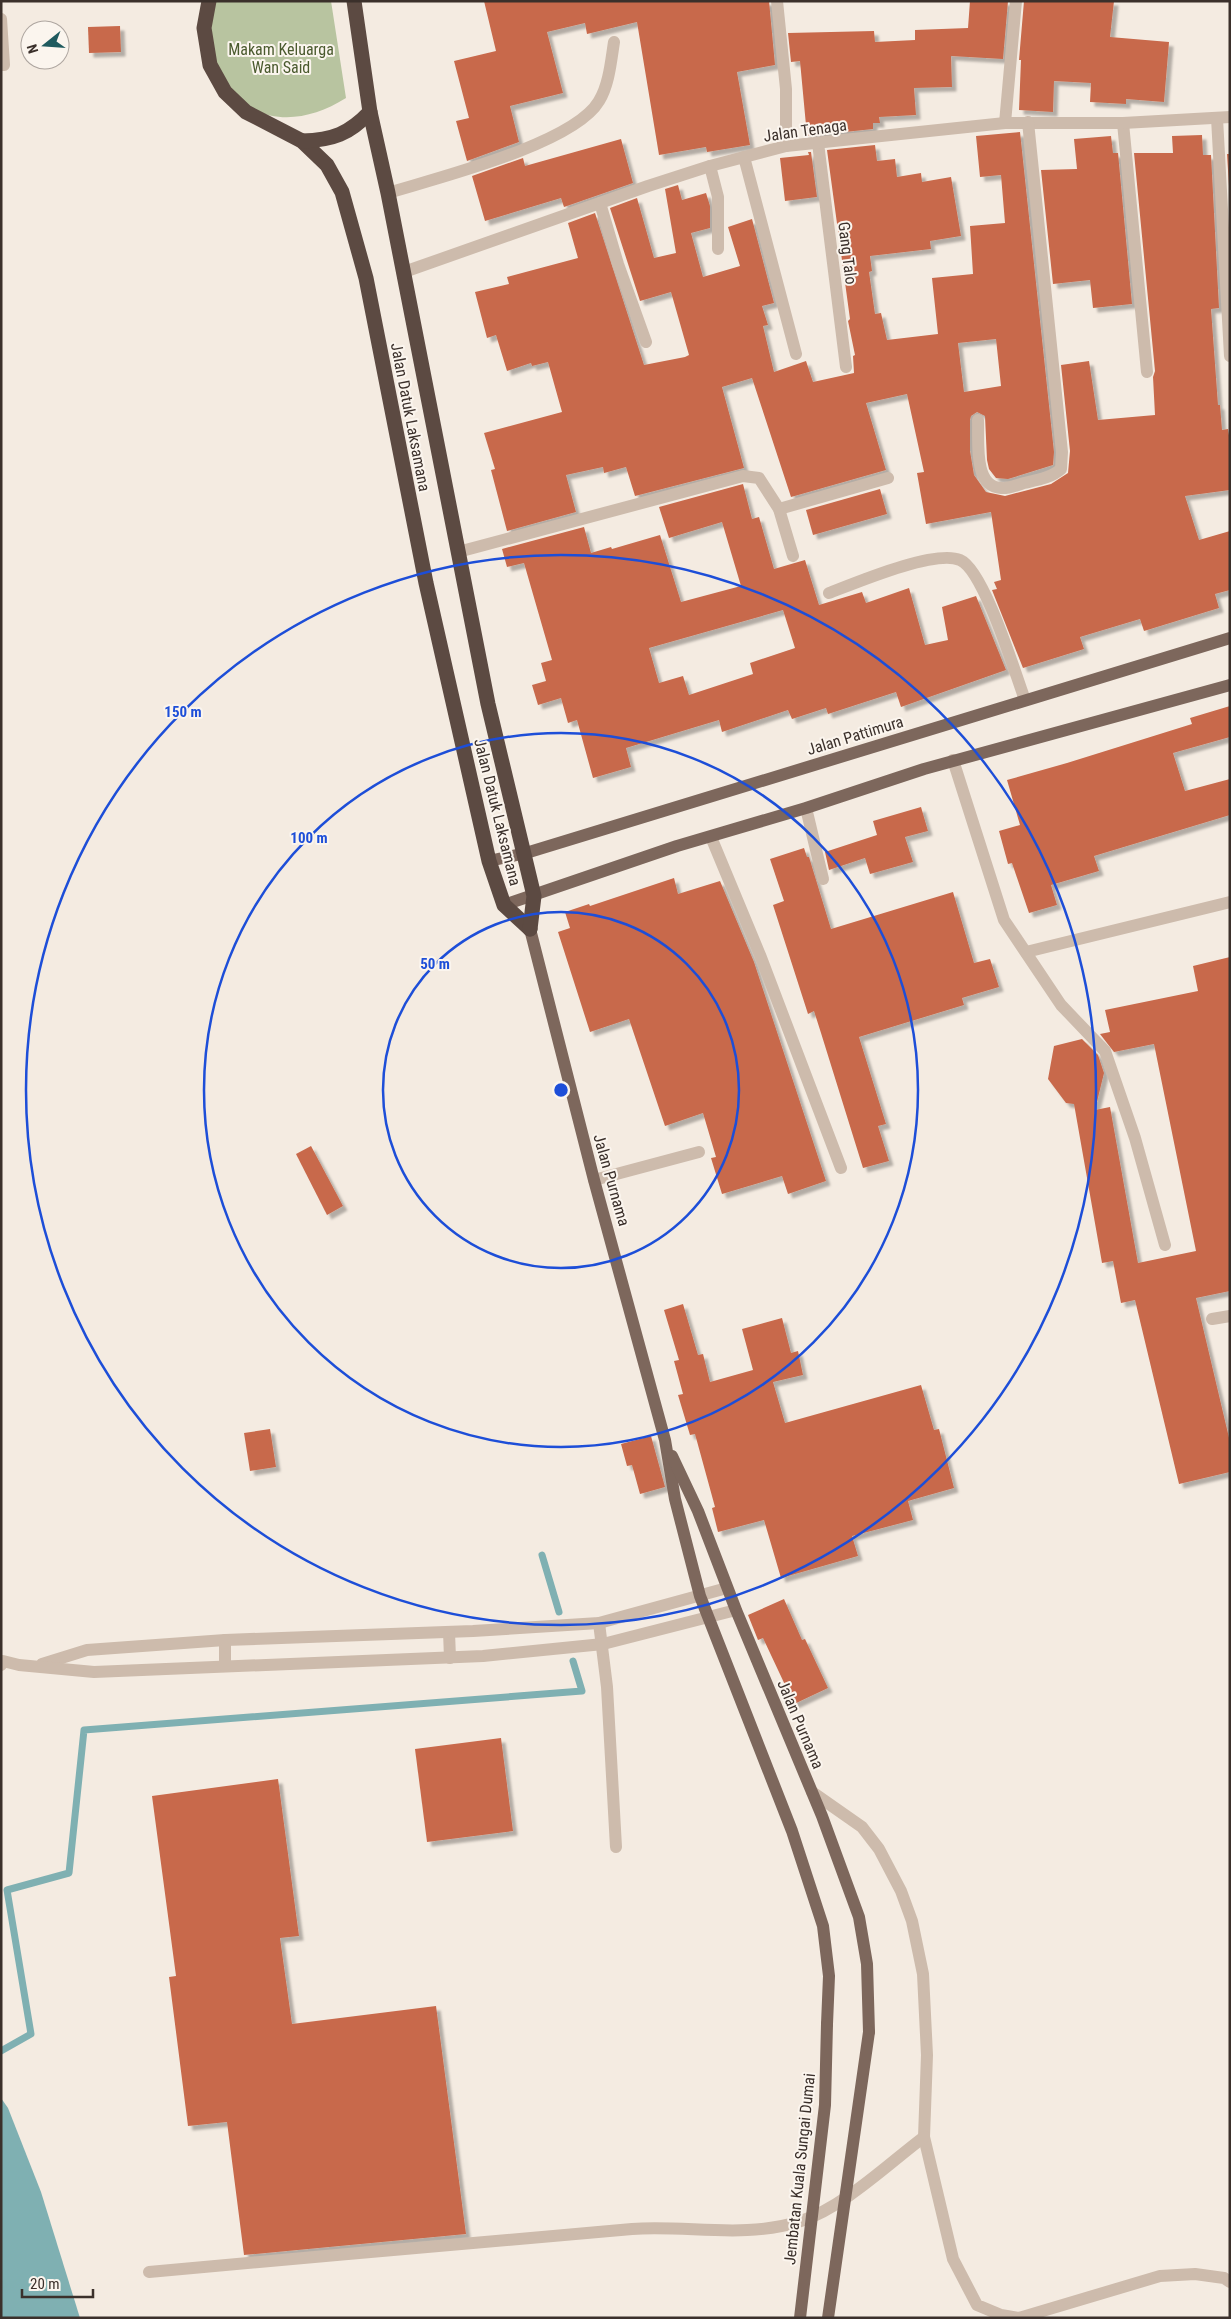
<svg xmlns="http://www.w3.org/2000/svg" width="1231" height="2319" viewBox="0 0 1231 2319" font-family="'Roboto Condensed',sans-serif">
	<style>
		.green { fill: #b8c4a0 }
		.water { fill: #7fb0b2 }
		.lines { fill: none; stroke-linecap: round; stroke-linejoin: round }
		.stream { stroke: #7fb0b2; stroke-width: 7 }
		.building { fill: #c8694b; fill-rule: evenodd; filter: url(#shadow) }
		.minor { stroke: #cdbbac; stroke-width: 12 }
		.major { stroke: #7d675c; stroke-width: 12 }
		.highway { stroke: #5c4a42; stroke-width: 15 }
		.major-bridge { stroke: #7d675c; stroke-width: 12 }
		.ring { fill: none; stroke: #1d4ed8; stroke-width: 2.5 }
		.labels { text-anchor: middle; stroke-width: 4; stroke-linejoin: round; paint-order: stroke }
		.park-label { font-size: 16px; fill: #4a5a2e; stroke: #fbf5ee }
		.street-label { font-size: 16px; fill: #3b302b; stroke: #fbf5ee }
		.centre { fill: #1d4ed8; stroke: #fbf5ee; stroke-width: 2.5 }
		.ring-label { font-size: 15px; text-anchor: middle; font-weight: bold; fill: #1d4ed8; stroke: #fbf5ee; stroke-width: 4; stroke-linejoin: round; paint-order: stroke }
	</style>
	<defs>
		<filter id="shadow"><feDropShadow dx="4.5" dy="4.5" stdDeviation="1" flood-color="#0004"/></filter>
	</defs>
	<rect width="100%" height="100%" fill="#f4ebe1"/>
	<!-- green -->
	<path class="green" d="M 211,1 L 331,1 L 346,98 C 300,127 249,126 220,75 C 217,69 211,62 209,55 C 205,44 210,14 211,1 Z"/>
	<!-- water -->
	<path class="water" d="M 1,2098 L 8,2108 L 41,2192 L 80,2318 L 1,2318 Z"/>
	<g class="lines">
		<!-- stream -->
		<g class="stream">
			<path d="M 542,1555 L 559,1612"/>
			<path d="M 1,2051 L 31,2034 L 7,1890 L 69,1873 L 84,1730 L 582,1691 L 573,1661"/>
		</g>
	</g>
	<!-- building -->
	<g class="building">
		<path d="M 484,1 L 769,1 L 775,65 L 737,72 L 750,145 L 707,152 L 706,147 L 659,155 L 637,22 L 587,34 L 585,23 L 547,32 L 563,93 L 510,106 L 519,142 L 467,161 L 456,121 L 469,118 L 454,61 L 496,51 Z"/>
		<path d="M 970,1 L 1008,1 L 1003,59 L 951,56 L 952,87 L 914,88 L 916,115 L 879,117 L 880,123 L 873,123 L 873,129 L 807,136 L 800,61 L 791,62 L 788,33 L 874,31 L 875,42 L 915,40 L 915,30 L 968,28 Z"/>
		<path d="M 1024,1 L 1114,1 L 1110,37 L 1169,42 L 1164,102 L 1126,99 L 1126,104 L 1090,102 L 1091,83 L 1054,81 L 1053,112 L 1019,110 L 1021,60 L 1019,60 Z"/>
		<path d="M 120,26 L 121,52 L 89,53 L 88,27 Z"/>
		<path d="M 1020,132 L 1054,452 L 1053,465 L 1008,479 L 996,478 L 989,469 L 987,460 L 985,416 L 977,412 L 971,416 L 970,420 L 970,451 L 974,475 L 986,492 L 1005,496 L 1051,484 L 1068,473 L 1070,451 L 1061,365 L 1089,361 L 1098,420 L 1155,415 L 1153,377 L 1155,371 L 1134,153 L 1173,153 L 1172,136 L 1202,135 L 1203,155 L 1211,155 L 1219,308 L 1211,309 L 1218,405 L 1220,405 L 1222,430 L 1228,429 L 1230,442 L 1230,490 L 1185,496 L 1199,540 L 1230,531 L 1230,590 L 1215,594 L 1219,608 L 1144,631 L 1140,619 L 1080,637 L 1084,649 L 1023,668 L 992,590 L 997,589 L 994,582 L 1001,580 L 991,512 L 926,524 L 917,473 L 924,472 L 907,394 L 866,403 L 886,470 L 791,497 L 752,378 L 722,387 L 744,468 L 635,496 L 626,467 L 604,473 L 603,467 L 566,475 L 576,512 L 507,531 L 491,470 L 495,469 L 484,433 L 562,412 L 548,362 L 532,366 L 531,363 L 507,371 L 496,335 L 487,338 L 475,292 L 509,284 L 507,277 L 578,258 L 568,223 L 595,213 L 644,365 L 685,357 L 689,355 L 671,292 L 640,301 L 610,208 L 637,198 L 654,258 L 676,253 L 665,189 L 678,185 L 682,200 L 706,193 L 710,206 L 710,228 L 691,233 L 703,277 L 740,266 L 728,227 L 752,219 L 774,303 L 762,306 L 768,325 L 763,326 L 774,372 L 806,361 L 813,382 L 854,373 L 853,356 L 855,355 L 848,321 L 850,319 L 827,150 L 875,145 L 877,161 L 895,159 L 897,177 L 921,173 L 922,182 L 951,177 L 961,236 L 930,241 L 931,249 L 870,256 L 872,271 L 869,272 L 875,314 L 881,313 L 887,340 L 938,334 L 932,278 L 973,274 L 970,226 L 1005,223 L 1001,175 L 980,177 L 976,136 ZM 996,339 L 1001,386 L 964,392 L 958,343 Z"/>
		<path d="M 1111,136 L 1113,153 L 1118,153 L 1132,304 L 1093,308 L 1090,280 L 1053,284 L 1041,170 L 1077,169 L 1074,139 Z"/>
		<path d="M 621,139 L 633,183 L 564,207 L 561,198 L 485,221 L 472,176 L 523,158 L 525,166 Z"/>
		<path d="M 808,152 L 811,152 L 817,197 L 785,201 L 780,158 L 809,155 Z"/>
		<path d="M 1227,154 L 1230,154 L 1230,202 Z"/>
		<path d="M 743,484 L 752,519 L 759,517 L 774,569 L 805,560 L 819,605 L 862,592 L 866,603 L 909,588 L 925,645 L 948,640 L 942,607 L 976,596 L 1006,670 L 901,707 L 896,692 L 828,714 L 826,708 L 792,719 L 788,710 L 722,732 L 719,720 L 626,748 L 631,767 L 593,778 L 577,720 L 568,723 L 561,698 L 538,705 L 532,685 L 546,681 L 541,663 L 552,660 L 524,563 L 507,567 L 502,549 L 584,527 L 591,553 L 611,547 L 612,549 L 660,535 L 681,602 L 741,586 L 722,522 L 669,538 L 659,507 ZM 783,610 L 795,648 L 750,663 L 753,674 L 689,695 L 683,676 L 659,683 L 649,648 Z"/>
		<path d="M 880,489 L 887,514 L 813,535 L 806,510 Z"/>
		<path d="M 1230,706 L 1230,737 L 1173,753 L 1185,791 L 1230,779 L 1230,815 L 1094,856 L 1099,871 L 1051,885 L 1057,905 L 1029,913 L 1012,863 L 1008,864 L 999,831 L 1020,825 L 1007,780 L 1067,763 L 1192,724 L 1190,718 Z"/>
		<path d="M 921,807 L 928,831 L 905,837 L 913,862 L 870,874 L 865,858 L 829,870 L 825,852 L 877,835 L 873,821 Z"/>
		<path d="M 804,848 L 807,857 L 809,857 L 831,929 L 953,892 L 974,963 L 990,959 L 999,987 L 962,998 L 964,1005 L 859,1037 L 886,1124 L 878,1126 L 889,1161 L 863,1168 L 821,1033 L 814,1011 L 808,1014 L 773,905 L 784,901 L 770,859 Z"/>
		<path d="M 674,878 L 678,894 L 720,881 L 754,962 L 826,1181 L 788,1194 L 782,1176 L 722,1194 L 711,1158 L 716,1157 L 703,1113 L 665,1126 L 629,1019 L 590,1032 L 558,932 L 570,928 L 565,912 L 589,904 L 590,906 Z"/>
		<path d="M 1230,957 L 1230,1291 L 1196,1298 L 1230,1442 L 1230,1472 L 1179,1484 L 1135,1300 L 1121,1303 L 1113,1261 L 1102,1263 L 1074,1104 L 1066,1103 L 1048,1079 L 1054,1046 L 1082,1039 L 1098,1055 L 1104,1073 L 1095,1110 L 1110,1107 L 1138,1263 L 1196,1251 L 1154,1044 L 1114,1052 L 1100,1034 L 1110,1032 L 1105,1010 L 1198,991 L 1193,966 Z"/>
		<path d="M 311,1146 L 343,1206 L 327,1215 L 296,1154 Z"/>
		<path d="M 683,1304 L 698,1355 L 703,1354 L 710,1382 L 753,1370 L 742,1329 L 782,1318 L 791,1353 L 798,1351 L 803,1375 L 773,1382 L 785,1423 L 921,1385 L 934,1430 L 939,1429 L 954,1488 L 908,1501 L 913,1520 L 852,1536 L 858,1556 L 781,1578 L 764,1520 L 718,1532 L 712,1508 L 715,1507 L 695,1434 L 690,1435 L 678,1395 L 683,1394 L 674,1361 L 679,1360 L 664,1310 Z"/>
		<path d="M 270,1429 L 276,1467 L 250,1471 L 244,1433 Z"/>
		<path d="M 651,1436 L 665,1487 L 640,1494 L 632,1465 L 627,1466 L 621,1444 Z"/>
		<path d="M 784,1599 L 802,1640 L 805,1639 L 828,1688 L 794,1704 L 763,1638 L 758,1640 L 748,1615 Z"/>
		<path d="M 501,1738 L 513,1831 L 427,1842 L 415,1749 Z"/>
		<path d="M 278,1779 L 299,1936 L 280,1938 L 292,2024 L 436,2006 L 466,2234 L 244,2255 L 227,2122 L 188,2126 L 169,1977 L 176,1976 L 152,1796 Z"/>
	</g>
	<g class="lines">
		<!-- minor -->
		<g class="minor">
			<path d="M 777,1 L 786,89 L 786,146"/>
			<path d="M 1,19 L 4,65 L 1,65"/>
			<path d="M 1217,118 L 1230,356"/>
			<path d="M 1005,123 L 1016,1"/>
			<path d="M 1123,123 L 1147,372"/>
			<path d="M 818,143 L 846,367"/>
			<path d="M 744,157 L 796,354"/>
			<path d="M 710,166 L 718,197 L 718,249"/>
			<path d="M 388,193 C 437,178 574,144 599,101 C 609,85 611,61 614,42"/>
			<path d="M 600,203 L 618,264 L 646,342"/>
			<path d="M 404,272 L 648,186 L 710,166 L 786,146 L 1005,123 L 1123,123 L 1230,117"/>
			<path d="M 978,420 C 979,440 973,487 1001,488 C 1009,489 1017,485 1024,483 C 1037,480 1051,478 1061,469 L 1062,452 L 1028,122"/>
			<path d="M 779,509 L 888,478"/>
			<path d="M 458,552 L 743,476 L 759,478 L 779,509 L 793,556"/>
			<path d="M 829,593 C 855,583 935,549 960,560 C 984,570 1015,673 1025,700"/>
			<path d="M 953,760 L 1004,920 L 1061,1005 L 1105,1051 L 1135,1138 L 1165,1245"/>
			<path d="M 806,808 L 823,879"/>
			<path d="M 711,837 L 760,955 L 841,1168"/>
			<path d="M 1026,952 L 1230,902"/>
			<path d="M 594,1180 L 699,1152"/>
			<path d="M 1212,1319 L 1230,1316"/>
			<path d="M 599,1623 L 607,1687 L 616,1847"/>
			<path d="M 449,1632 L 450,1658"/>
			<path d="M 42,1664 L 87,1650 L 225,1640 L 473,1631 L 599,1623 L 727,1588"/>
			<path d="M 1,1665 L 3,1661 L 19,1665 L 94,1672 L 483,1656 L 603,1644 L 736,1610"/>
			<path d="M 225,1666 L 225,1640"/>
			<path d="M 812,1792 L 862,1827 L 879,1849 L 901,1891 L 912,1921 L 923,1974 L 927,2055 L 924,2137 L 953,2259 L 977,2305 L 1001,2315 L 1019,2318 L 1160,2276 L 1195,2274 L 1224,2278 L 1230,2282"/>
			<path d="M 149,2272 C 310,2258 471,2242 632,2229 C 689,2225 745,2239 801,2221 C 844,2207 888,2164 924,2137"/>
		</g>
		<!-- major -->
		<g class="major">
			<path d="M 489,861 L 526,853 L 1230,638"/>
			<path d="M 504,905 L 677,846 L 806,808 L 924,769 L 1230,685"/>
			<path d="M 530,929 L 594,1180 L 665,1440 L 675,1499 L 700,1596 L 792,1831 L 823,1926 L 829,1976 L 827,2024"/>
			<path d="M 672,1456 L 698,1511 L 736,1610 L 822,1816 L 859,1917 L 867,1964 L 869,2032"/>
		</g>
		<!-- highway -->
		<g class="highway">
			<path d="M 209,1 L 204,28 L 210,65 L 225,92 L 246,112 L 302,141 L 327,165 L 342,192 L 366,278 L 426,583 L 489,861 L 504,905 L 530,929"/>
			<path d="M 354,1 L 370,112 L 388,193 L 488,704 L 534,896 L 530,929"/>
			<path d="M 302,141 C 333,140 349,134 370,112"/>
		</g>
		<!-- major-bridge -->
		<g class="major-bridge">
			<path d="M 800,2318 L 825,2105 L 827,2024"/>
			<path d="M 828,2318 L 869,2032"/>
		</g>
	</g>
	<!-- distance rings -->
	<g class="ring">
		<circle cx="561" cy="1090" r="178"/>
		<circle cx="561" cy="1090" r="357"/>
		<circle cx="561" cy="1090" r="535"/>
	</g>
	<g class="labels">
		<!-- park labels -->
		<g class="park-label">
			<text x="281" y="55">Makam Keluarga<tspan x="281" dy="18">Wan Said</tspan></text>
		</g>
		<!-- street labels -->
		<g class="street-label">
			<text transform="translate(805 130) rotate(-8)" y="6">Jalan Tenaga</text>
			<text transform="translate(848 253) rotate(83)" y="6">Gang Talo</text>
			<text transform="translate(411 417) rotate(79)" y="6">Jalan Datuk Laksamana</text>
			<text transform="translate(855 735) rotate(-17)" y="6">Jalan Pattimura</text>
			<text transform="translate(498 812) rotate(76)" y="6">Jalan Datuk Laksamana</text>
			<text transform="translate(612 1180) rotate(74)" y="6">Jalan Purnama</text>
			<text transform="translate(801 1724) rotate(67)" y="6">Jalan Purnama</text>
			<text transform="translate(799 2169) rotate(-84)" y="6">Jembatan Kuala Sungai Dumai</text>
		</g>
	</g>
	<circle cx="561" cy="1090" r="8" class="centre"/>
	<g class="ring-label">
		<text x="183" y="717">150 m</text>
		<text x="309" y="843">100 m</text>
		<text x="435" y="969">50 m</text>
	</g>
	<!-- border -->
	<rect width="1231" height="2319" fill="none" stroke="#3b302b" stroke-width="5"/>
	<!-- north arrow -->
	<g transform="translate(45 45) rotate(253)"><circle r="24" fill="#fbf5ee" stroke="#aea6a0"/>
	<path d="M0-4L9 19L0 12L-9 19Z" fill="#1f5a5e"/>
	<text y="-8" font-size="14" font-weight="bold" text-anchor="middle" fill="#3b302b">N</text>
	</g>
	<!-- scale -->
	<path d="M22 2289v8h71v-8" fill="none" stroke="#3b302b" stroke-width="2.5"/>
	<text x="30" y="2289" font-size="15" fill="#3b302b" stroke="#fbf5ee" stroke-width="4" paint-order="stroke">20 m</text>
</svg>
